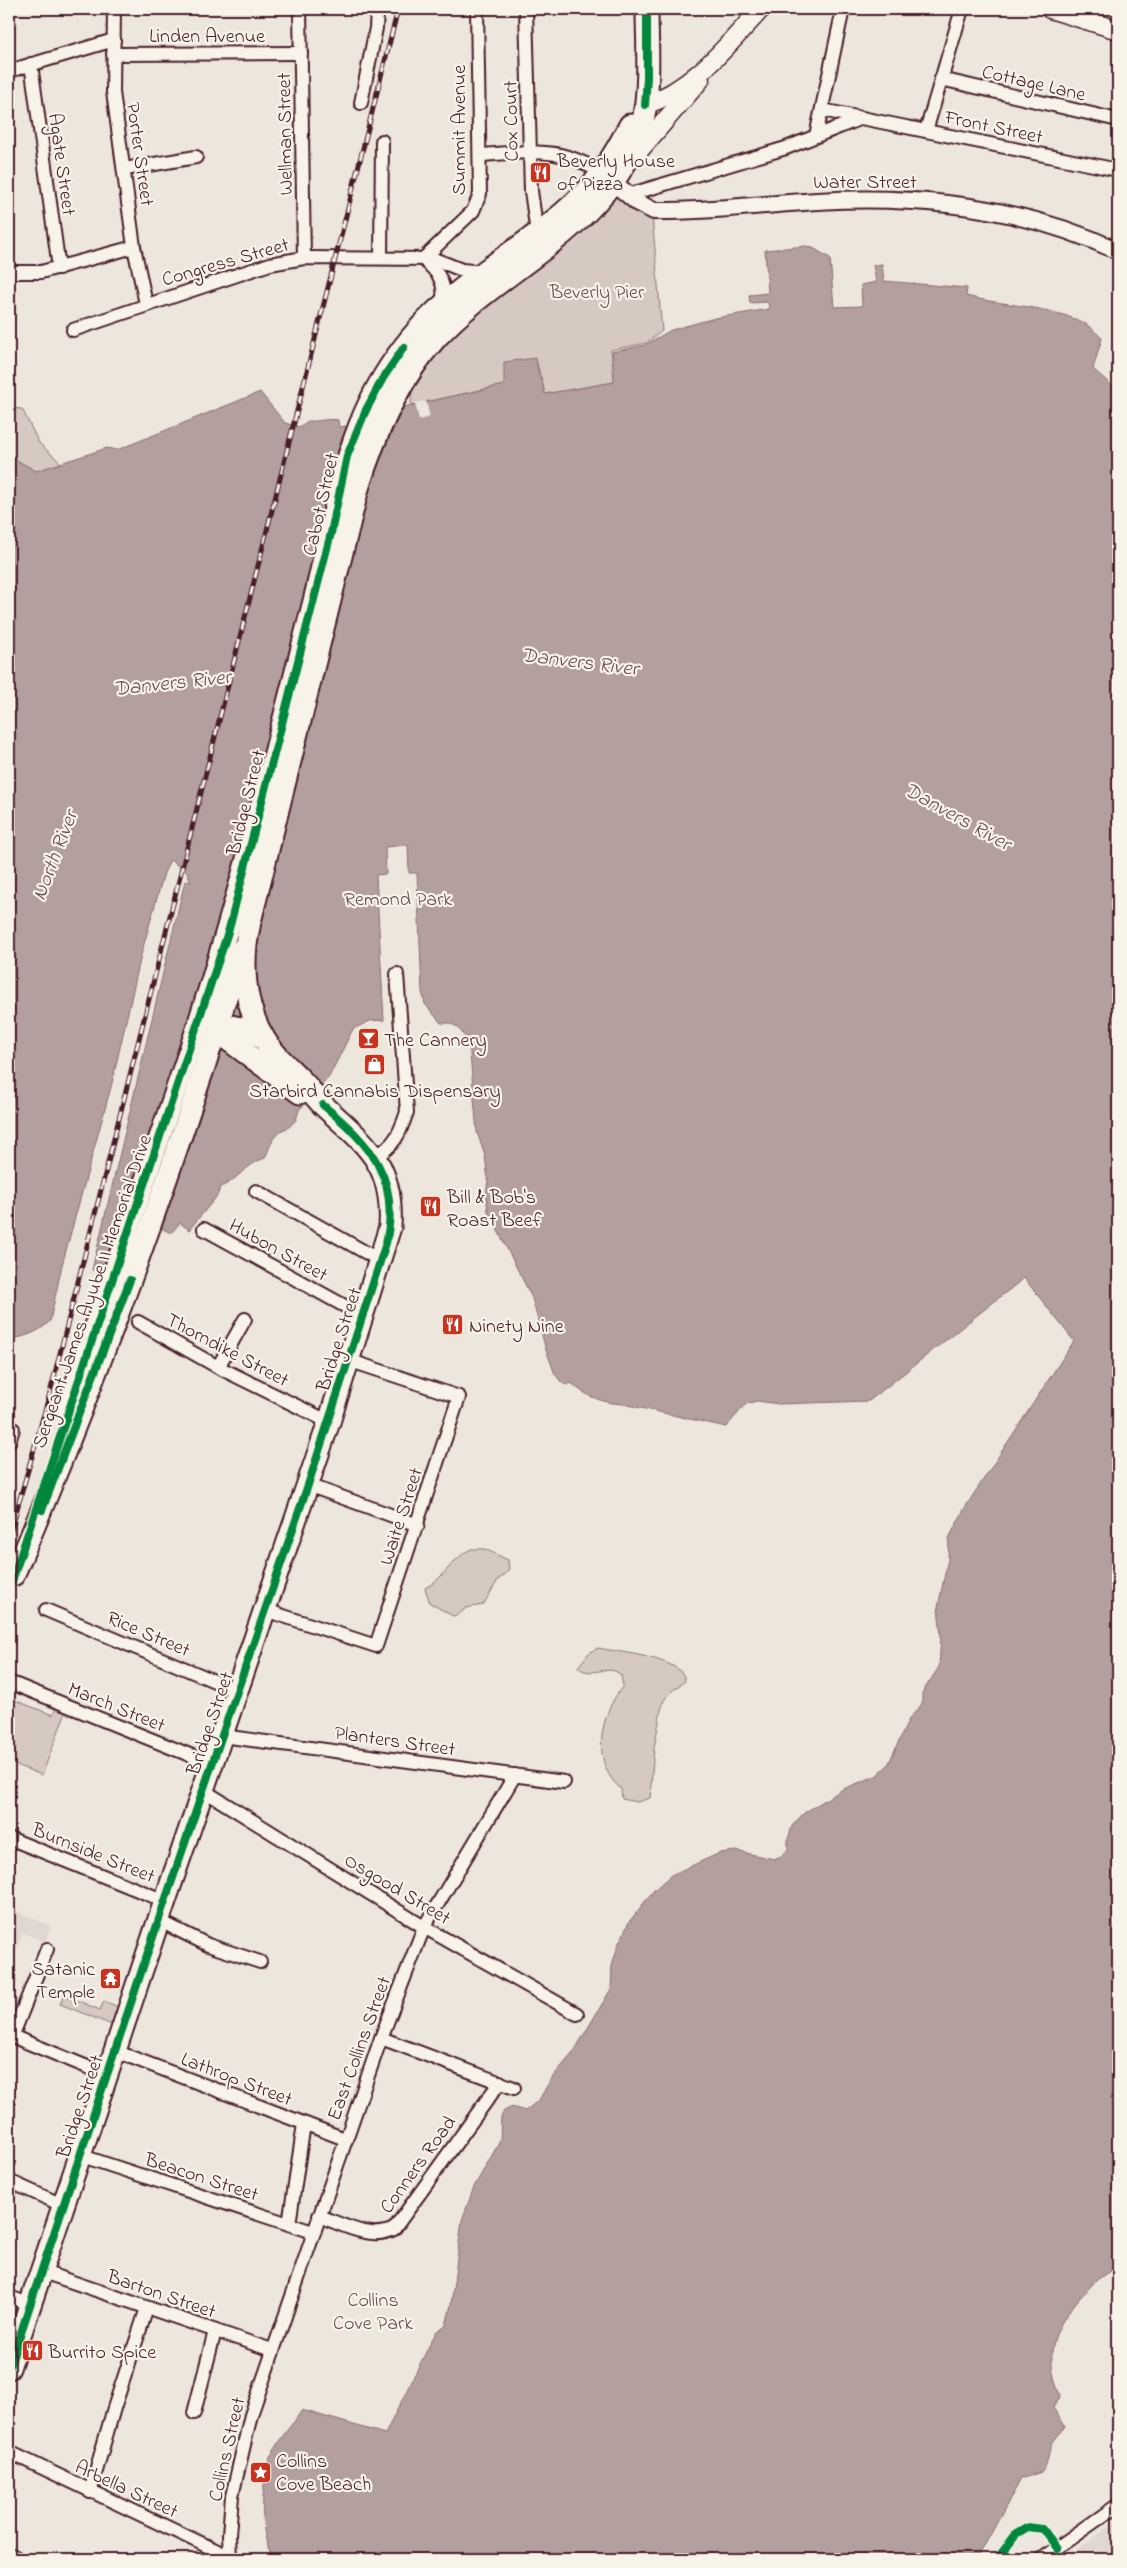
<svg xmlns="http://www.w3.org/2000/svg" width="1127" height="2568" viewBox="0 0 1127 2568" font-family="'Indie Flower',sans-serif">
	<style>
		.built { fill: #e0d7d0 }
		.green { fill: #d5c9c2; stroke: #907476 }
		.water { fill: #b39f9d; stroke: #896c6f }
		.pier { fill: #ece6dd }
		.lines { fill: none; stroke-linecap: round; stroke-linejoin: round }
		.minor-casing { stroke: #4a1f2b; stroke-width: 16 }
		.tertiary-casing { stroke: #4a1f2b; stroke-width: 20 }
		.secondary-casing { stroke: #4a1f2b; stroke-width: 21 }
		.primary-casing { stroke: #4a1f2b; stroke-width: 24 }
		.trunk-casing { stroke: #4a1f2b; stroke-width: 25 }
		.minor { stroke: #f7f3e8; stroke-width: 12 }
		.tertiary { stroke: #f7f3e8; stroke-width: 16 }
		.secondary { stroke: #f7f3e8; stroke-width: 18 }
		.primary { stroke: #f7f3e8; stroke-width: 20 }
		.trunk { stroke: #f7f3e8; stroke-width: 21 }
		.rail-casing { stroke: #4a1f2b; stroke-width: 5 }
		.rail { stroke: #f7f3e8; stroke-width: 3; stroke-dasharray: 9; stroke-linecap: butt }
		.cycleway-casing { stroke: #f7f3e8; stroke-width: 11 }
		.cycleway { stroke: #00873e; stroke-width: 8 }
		.labels { text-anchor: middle; stroke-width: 4.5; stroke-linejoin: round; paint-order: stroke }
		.street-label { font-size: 20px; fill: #4a1f2b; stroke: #f7f3e8 }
		.poi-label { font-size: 20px; fill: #4a1f2b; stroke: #f7f3e8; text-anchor: start }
		.park-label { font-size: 20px; fill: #6d4a51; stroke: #f7f3e8 }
		.water-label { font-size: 21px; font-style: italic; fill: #6f4c53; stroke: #f7f3e8 }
	</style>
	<rect width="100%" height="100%" fill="#ece6dd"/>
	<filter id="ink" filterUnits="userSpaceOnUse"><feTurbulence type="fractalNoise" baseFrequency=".02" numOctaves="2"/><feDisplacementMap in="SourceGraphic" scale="10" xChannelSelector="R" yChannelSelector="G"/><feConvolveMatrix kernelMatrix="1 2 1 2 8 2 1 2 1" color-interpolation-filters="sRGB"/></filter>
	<g filter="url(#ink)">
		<!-- built -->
		<g class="built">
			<path d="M 9,1908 L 51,1926 L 45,1942 L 23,1933 L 9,1966 Z"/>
			<path d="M 1118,2521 L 1118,2559 L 1063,2559 Z"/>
		</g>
		<!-- green -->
		<g class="green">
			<path d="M 616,195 L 652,215 L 662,331 L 646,343 L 611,350 L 615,382 L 545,394 L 536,359 L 504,385 L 411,405 L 412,387 L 438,351 L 474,312 Z"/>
			<path d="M 9,408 L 22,409 L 39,443 L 62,464 L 36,471 L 9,456 Z"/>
			<path d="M 471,1549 L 485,1549 L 508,1560 L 509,1571 L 498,1580 L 483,1605 L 466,1608 L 458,1615 L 453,1616 L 430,1603 L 425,1588 C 444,1579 452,1558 471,1549 Z"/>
			<path d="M 598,1648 C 617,1652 685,1658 685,1681 L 673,1690 L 664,1700 L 661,1710 L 654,1748 L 650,1798 L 637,1802 L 622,1799 L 621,1789 C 590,1763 600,1714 623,1686 L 621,1675 C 609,1663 590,1679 578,1667 L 589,1653 Z"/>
			<path d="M 9,1698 L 53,1715 L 58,1702 L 68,1706 L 42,1775 L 13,1764 L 11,1768 L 9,1767 Z"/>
			<path d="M 64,1995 L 100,2010 L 104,2001 L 118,2007 L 112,2025 L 60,2004 Z"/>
		</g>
		<!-- water -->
		<path class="water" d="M 806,246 L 813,248 L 830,258 L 834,307 L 862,306 L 861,285 L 876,282 L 873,265 L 882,264 L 884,281 L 967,288 L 966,296 C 1004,306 1044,305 1080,321 C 1088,324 1095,332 1102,338 L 1093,369 L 1118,391 L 1118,2264 C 1112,2271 1104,2274 1097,2280 C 1061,2316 1039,2344 1060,2395 L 1053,2408 L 1065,2426 L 1053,2442 L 1044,2471 L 1021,2479 L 977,2559 L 274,2559 C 258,2536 261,2484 270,2458 C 277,2440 292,2426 302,2410 L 385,2434 L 436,2332 L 446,2325 L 451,2305 L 462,2220 L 474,2187 L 500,2141 L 501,2117 L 504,2111 L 512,2107 L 525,2111 L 539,2100 L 551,2079 L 573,2053 L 611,1989 L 612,1965 L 619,1943 L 629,1922 L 654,1890 L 671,1875 L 720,1853 L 736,1851 L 774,1859 L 783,1855 L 788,1849 L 788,1839 L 792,1826 L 804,1813 L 843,1789 L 876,1776 L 888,1765 L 909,1719 L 922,1704 L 922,1693 L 939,1667 L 941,1636 L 938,1607 L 948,1559 L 949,1538 L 966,1506 L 1074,1341 L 1024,1278 L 869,1401 L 779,1404 L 757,1401 L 746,1404 L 726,1427 L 623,1404 C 603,1403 587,1397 571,1383 L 567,1385 L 562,1383 L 555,1374 L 546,1350 L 532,1298 L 488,1211 L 486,1196 L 488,1180 L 485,1156 L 477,1132 L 469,1043 L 458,1027 L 449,1023 L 441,1023 L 425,1004 L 422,991 L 417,873 L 409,873 L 408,845 L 385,847 L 386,874 L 376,875 L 384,1020 L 370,1021 L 353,1029 L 329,1077 L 299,1110 L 296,1120 L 289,1127 L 280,1131 L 273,1139 L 265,1158 C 248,1163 237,1180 221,1187 L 217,1196 L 189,1230 L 180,1223 L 171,1233 L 159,1227 L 104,1270 L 92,1270 L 185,881 L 191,882 L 187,872 L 170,860 L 164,873 L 142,951 L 111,1087 L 62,1265 L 50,1321 C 40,1332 23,1338 9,1339 L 9,456 L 36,471 L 107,448 L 117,450 L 260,392 L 285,423 L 299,427 L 308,421 C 319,422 327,418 338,420 L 339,427 L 368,423 L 403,407 L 504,385 L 504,362 L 536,358 L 539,377 L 541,377 L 545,394 L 614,382 L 612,352 L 645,345 L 671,330 L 715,318 L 769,309 L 768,302 L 750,303 L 749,295 L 768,293 L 765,250 Z"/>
		<!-- pier -->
		<path class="pier" d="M 426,401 L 430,417 L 419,420 L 415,403 Z"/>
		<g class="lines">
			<defs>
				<g id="minor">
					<path d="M 114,9 L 113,92 L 134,247 L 146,304"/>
					<path d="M 300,9 L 304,258"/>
					<path d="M 526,9 L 531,191 L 537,233"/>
					<path d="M 113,54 L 301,53"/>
					<path d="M 31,64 L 59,268"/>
					<path d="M 9,71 L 114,40"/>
					<path d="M 941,79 L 1118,120"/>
					<path d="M 361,103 L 376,28 L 377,9"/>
					<path d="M 822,110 L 1118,170"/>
					<path d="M 926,131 L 962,9"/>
					<path d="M 816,136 L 843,9"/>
					<path d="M 480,155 C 529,152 565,145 606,177"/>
					<path d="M 125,169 L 196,157"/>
					<path d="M 628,195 L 786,148 L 862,118"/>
					<path d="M 381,258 L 382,141"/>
					<path d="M 423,259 L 473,211 L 480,194 L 477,9"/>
					<path d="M 423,259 C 439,273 447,283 442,305"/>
					<path d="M 9,272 L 41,272 L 134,247"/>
					<path d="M 73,330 L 270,264 L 304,258 L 434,259 L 462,270 L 484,272"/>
					<path d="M 374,1157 C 394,1147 400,1133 407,1112 L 397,974"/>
					<path d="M 256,1191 L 381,1261"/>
					<path d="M 204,1229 L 363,1316"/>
					<path d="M 138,1322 L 218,1367 L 329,1422"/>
					<path d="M 218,1367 L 245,1319"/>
					<path d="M 9,1442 L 13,1429"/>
					<path d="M 308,1485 L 418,1525"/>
					<path d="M 46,1610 L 238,1691"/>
					<path d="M 265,1610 L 376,1646 L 459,1397 L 348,1360"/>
					<path d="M 9,1682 L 212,1764"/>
					<path d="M 222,1736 L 564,1782"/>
					<path d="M 203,1790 L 424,1927 L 577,2014"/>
					<path d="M 9,1838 L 165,1901"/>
					<path d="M 158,1920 L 208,1945 L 260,1962"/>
					<path d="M 9,2035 L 107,2075"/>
					<path d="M 12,2037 L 47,1949"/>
					<path d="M 381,2038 L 514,2088"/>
					<path d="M 115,2051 L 345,2139"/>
					<path d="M 79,2155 L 313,2232"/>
					<path d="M 9,2181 L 62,2205"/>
					<path d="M 319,2216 C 342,2224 370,2241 394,2229 L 500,2082"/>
					<path d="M 289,2224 L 304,2124"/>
					<path d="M 40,2271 L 272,2350"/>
					<path d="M 9,2297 L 29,2304"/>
					<path d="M 194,2413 L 215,2331"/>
					<path d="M 9,2452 L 230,2557"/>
					<path d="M 90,2492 L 114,2408 L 147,2308"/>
					<path d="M 230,2559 L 229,2535 L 232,2496 L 251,2415 L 381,2038 L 424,1927 L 515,1775"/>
					<path d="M 1041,2559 L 1118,2505"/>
				</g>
				<path id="tertiary" d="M 614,183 L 638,203 L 654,211 C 708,212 763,204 818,201 C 921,195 1024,207 1118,251"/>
				<g id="secondary">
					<path d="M 1050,9 L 1118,30"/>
					<path d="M 645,105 C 694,89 727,45 761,9"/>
					<path d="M 632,159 L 700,80"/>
					<path d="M 9,2557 L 14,2559"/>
				</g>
				<g id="primary">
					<path d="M 67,1409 L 200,1019 L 243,1028 L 266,1041"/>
					<path d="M 14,1575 C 84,1412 146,1245 201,1077 C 216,1034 228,990 243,947"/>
				</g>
				<g id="trunk">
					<path d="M 300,1093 L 200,1019 C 244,881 278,741 314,601 C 333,525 342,445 384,376 C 400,350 420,325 443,305 C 489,262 549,233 591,186 C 607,168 619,146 630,125"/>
					<path d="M 9,2368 L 165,1901 L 329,1422 L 390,1227 C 394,1163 366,1145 324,1106 C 316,1099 311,1090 304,1083 C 291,1069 275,1056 265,1040 C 243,1005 241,961 250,922 L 358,488 C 375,434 398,380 436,338 C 501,267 601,231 638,137 C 652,102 647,46 647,9"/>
				</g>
			</defs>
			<!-- minor casing -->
			<use href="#minor" class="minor-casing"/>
			<!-- tertiary casing -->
			<use href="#tertiary" class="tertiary-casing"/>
			<!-- secondary casing -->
			<use href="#secondary" class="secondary-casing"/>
			<!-- primary casing -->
			<use href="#primary" class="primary-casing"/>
			<!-- trunk casing -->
			<use href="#trunk" class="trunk-casing"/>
			<!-- minor -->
			<use href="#minor" class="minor"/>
			<!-- tertiary -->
			<use href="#tertiary" class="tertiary"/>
			<!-- secondary -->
			<use href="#secondary" class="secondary"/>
			<!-- primary -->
			<use href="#primary" class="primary"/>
			<!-- trunk -->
			<use href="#trunk" class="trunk"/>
			<defs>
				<path id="rail" d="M 9,1537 L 50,1393 L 398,9"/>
			</defs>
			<!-- rail casing -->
			<use href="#rail" class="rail-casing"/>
			<!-- rail -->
			<use href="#rail" class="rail"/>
			<defs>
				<g id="cycleway">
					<path d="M 645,105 L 647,78 L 647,9"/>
					<path d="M 42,1510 L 130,1280"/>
					<path d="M 9,1590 L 229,929 L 331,533 L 347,456 L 366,410 L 383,378 L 404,347"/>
					<path d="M 9,2368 L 165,1901 L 308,1485 L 386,1243 C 401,1178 370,1144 323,1105"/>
					<path d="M 997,2559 L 1016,2534 L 1028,2527 L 1043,2529 L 1057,2548"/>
				</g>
			</defs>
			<!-- cycleway casing -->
			<use href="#cycleway" class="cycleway-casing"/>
			<!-- cycleway -->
			<use href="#cycleway" class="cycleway"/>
		</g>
	</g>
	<!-- icons -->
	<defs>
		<symbol id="restaurant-square" viewBox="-11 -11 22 22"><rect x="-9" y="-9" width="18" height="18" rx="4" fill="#c8321e" stroke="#f7f3e8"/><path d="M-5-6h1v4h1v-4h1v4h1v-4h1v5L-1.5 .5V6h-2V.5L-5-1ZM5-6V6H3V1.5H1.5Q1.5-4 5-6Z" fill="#fff"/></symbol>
		<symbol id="bar-square" viewBox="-11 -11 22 22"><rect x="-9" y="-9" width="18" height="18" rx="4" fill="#c8321e" stroke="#f7f3e8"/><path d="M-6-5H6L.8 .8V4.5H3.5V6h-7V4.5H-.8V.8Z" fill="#fff"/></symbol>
		<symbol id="shop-square" viewBox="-11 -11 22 22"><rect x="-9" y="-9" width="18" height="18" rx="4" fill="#c8321e" stroke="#f7f3e8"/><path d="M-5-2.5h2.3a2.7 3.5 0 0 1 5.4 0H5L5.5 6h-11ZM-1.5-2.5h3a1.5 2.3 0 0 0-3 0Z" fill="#fff"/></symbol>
		<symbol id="temple-square" viewBox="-11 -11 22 22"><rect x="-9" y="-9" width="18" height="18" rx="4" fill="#c8321e" stroke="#f7f3e8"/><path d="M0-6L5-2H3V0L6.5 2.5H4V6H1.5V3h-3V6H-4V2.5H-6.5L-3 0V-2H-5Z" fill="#fff"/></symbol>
		<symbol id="sight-square" viewBox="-11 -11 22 22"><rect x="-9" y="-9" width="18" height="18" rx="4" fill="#c8321e" stroke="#f7f3e8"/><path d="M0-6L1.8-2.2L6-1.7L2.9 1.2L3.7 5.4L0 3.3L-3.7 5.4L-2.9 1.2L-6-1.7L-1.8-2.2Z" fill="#fff"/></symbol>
	</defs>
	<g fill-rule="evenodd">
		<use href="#restaurant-square" x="528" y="160" width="25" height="25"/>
		<use href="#bar-square" x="356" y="1026" width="25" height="25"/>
		<use href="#shop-square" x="362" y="1052" width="25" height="25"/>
		<use href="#restaurant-square" x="418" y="1194" width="25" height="25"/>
		<use href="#restaurant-square" x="440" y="1312" width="25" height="25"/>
		<use href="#temple-square" x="98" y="1966" width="25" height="25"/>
		<use href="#restaurant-square" x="20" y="2338" width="25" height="25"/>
		<use href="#sight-square" x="248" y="2460" width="25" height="25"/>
	</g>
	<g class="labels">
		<!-- street labels -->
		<g class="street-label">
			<text x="207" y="42">Linden Avenue</text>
			<text transform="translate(1034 82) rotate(13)" y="7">Cottage Lane</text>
			<text transform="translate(510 121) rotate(-91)" y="7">Cox Court</text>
			<text transform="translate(994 126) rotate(12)" y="7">Front Street</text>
			<text transform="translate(458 130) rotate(-90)" y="7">Summit Avenue</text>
			<text transform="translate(284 134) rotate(-91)" y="7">Wellman Street</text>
			<text transform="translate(141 154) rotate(82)" y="7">Porter Street</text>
			<text transform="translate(63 164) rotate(82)" y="7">Agate Street</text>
			<text x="865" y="188">Water Street</text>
			<text transform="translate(225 261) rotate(-16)" y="7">Congress Street</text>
			<text transform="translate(320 504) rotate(-77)" y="7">Cabot Street</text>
			<text transform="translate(245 802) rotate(-76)" y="7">Bridge Street</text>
			<text transform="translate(279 1249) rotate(29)" y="7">Hubon Street</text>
			<text transform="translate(91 1291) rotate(-71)" y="7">Sergeant James Ayube II Memorial Drive</text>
			<text transform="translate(338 1339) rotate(-72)" y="7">Bridge Street</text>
			<text transform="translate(228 1349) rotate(28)" y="7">Thorndike Street</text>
			<text transform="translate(400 1516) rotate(-72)" y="7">Waite Street</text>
			<text transform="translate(149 1633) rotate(23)" y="7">Rice Street</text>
			<text transform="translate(117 1706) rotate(22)" y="7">March Street</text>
			<text transform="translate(209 1723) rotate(-71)" y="7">Bridge Street</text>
			<text transform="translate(395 1740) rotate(8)" y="7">Planters Street</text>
			<text transform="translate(94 1852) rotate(22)" y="7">Burnside Street</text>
			<text transform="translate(398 1888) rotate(31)" y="7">Osgood Street</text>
			<text transform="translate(358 2048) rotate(-70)" y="7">East Collins Street</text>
			<text transform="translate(237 2078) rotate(21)" y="7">Lathrop Street</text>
			<text transform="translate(79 2106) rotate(-71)" y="7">Bridge Street</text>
			<text transform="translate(417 2164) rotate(-54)" y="7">Conners Road</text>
			<text transform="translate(202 2176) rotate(18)" y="7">Beacon Street</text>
			<text transform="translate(162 2293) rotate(19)" y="7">Barton Street</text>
			<text transform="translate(226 2449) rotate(-77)" y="7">Collins Street</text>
			<text transform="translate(127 2488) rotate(25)" y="7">Arbella Street</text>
		</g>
		<!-- poi labels -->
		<g class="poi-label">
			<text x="557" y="167">Beverly House<tspan x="557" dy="23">of Pizza</tspan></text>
			<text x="384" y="1046">The Cannery</text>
			<text x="375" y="1097" text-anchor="middle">Starbird Cannabis Dispensary</text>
			<text x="447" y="1203">Bill &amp; Bob's<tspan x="447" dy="23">Roast Beef</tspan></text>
			<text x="469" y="1332">Ninety Nine</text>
			<text x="95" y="1975" text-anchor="end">Satanic<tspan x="95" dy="23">Temple</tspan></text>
			<text x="48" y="2358">Burrito Spice</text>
			<text x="276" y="2467">Collins<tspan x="276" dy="23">Cove Beach</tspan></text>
		</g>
		<!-- park labels -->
		<g class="park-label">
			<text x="597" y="298">Beverly Pier</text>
			<text x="398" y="905">Remond Park</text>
			<text x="373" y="2306">Collins<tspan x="373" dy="23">Cove Park</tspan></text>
		</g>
		<!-- water labels -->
		<g class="water-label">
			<text transform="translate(580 661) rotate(7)" y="7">Danvers River</text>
			<text transform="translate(172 682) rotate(-6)" y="7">Danvers River</text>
			<text transform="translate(958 816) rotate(29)" y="7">Danvers River</text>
			<text transform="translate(54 855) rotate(-69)" y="7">North River</text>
		</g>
	</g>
	<!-- margin -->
	<rect width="1127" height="2568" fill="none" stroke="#f7f3e8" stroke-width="30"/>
	<rect x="15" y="15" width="1097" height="2538" fill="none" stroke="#4a1f2b" stroke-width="2" filter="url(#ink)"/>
</svg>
